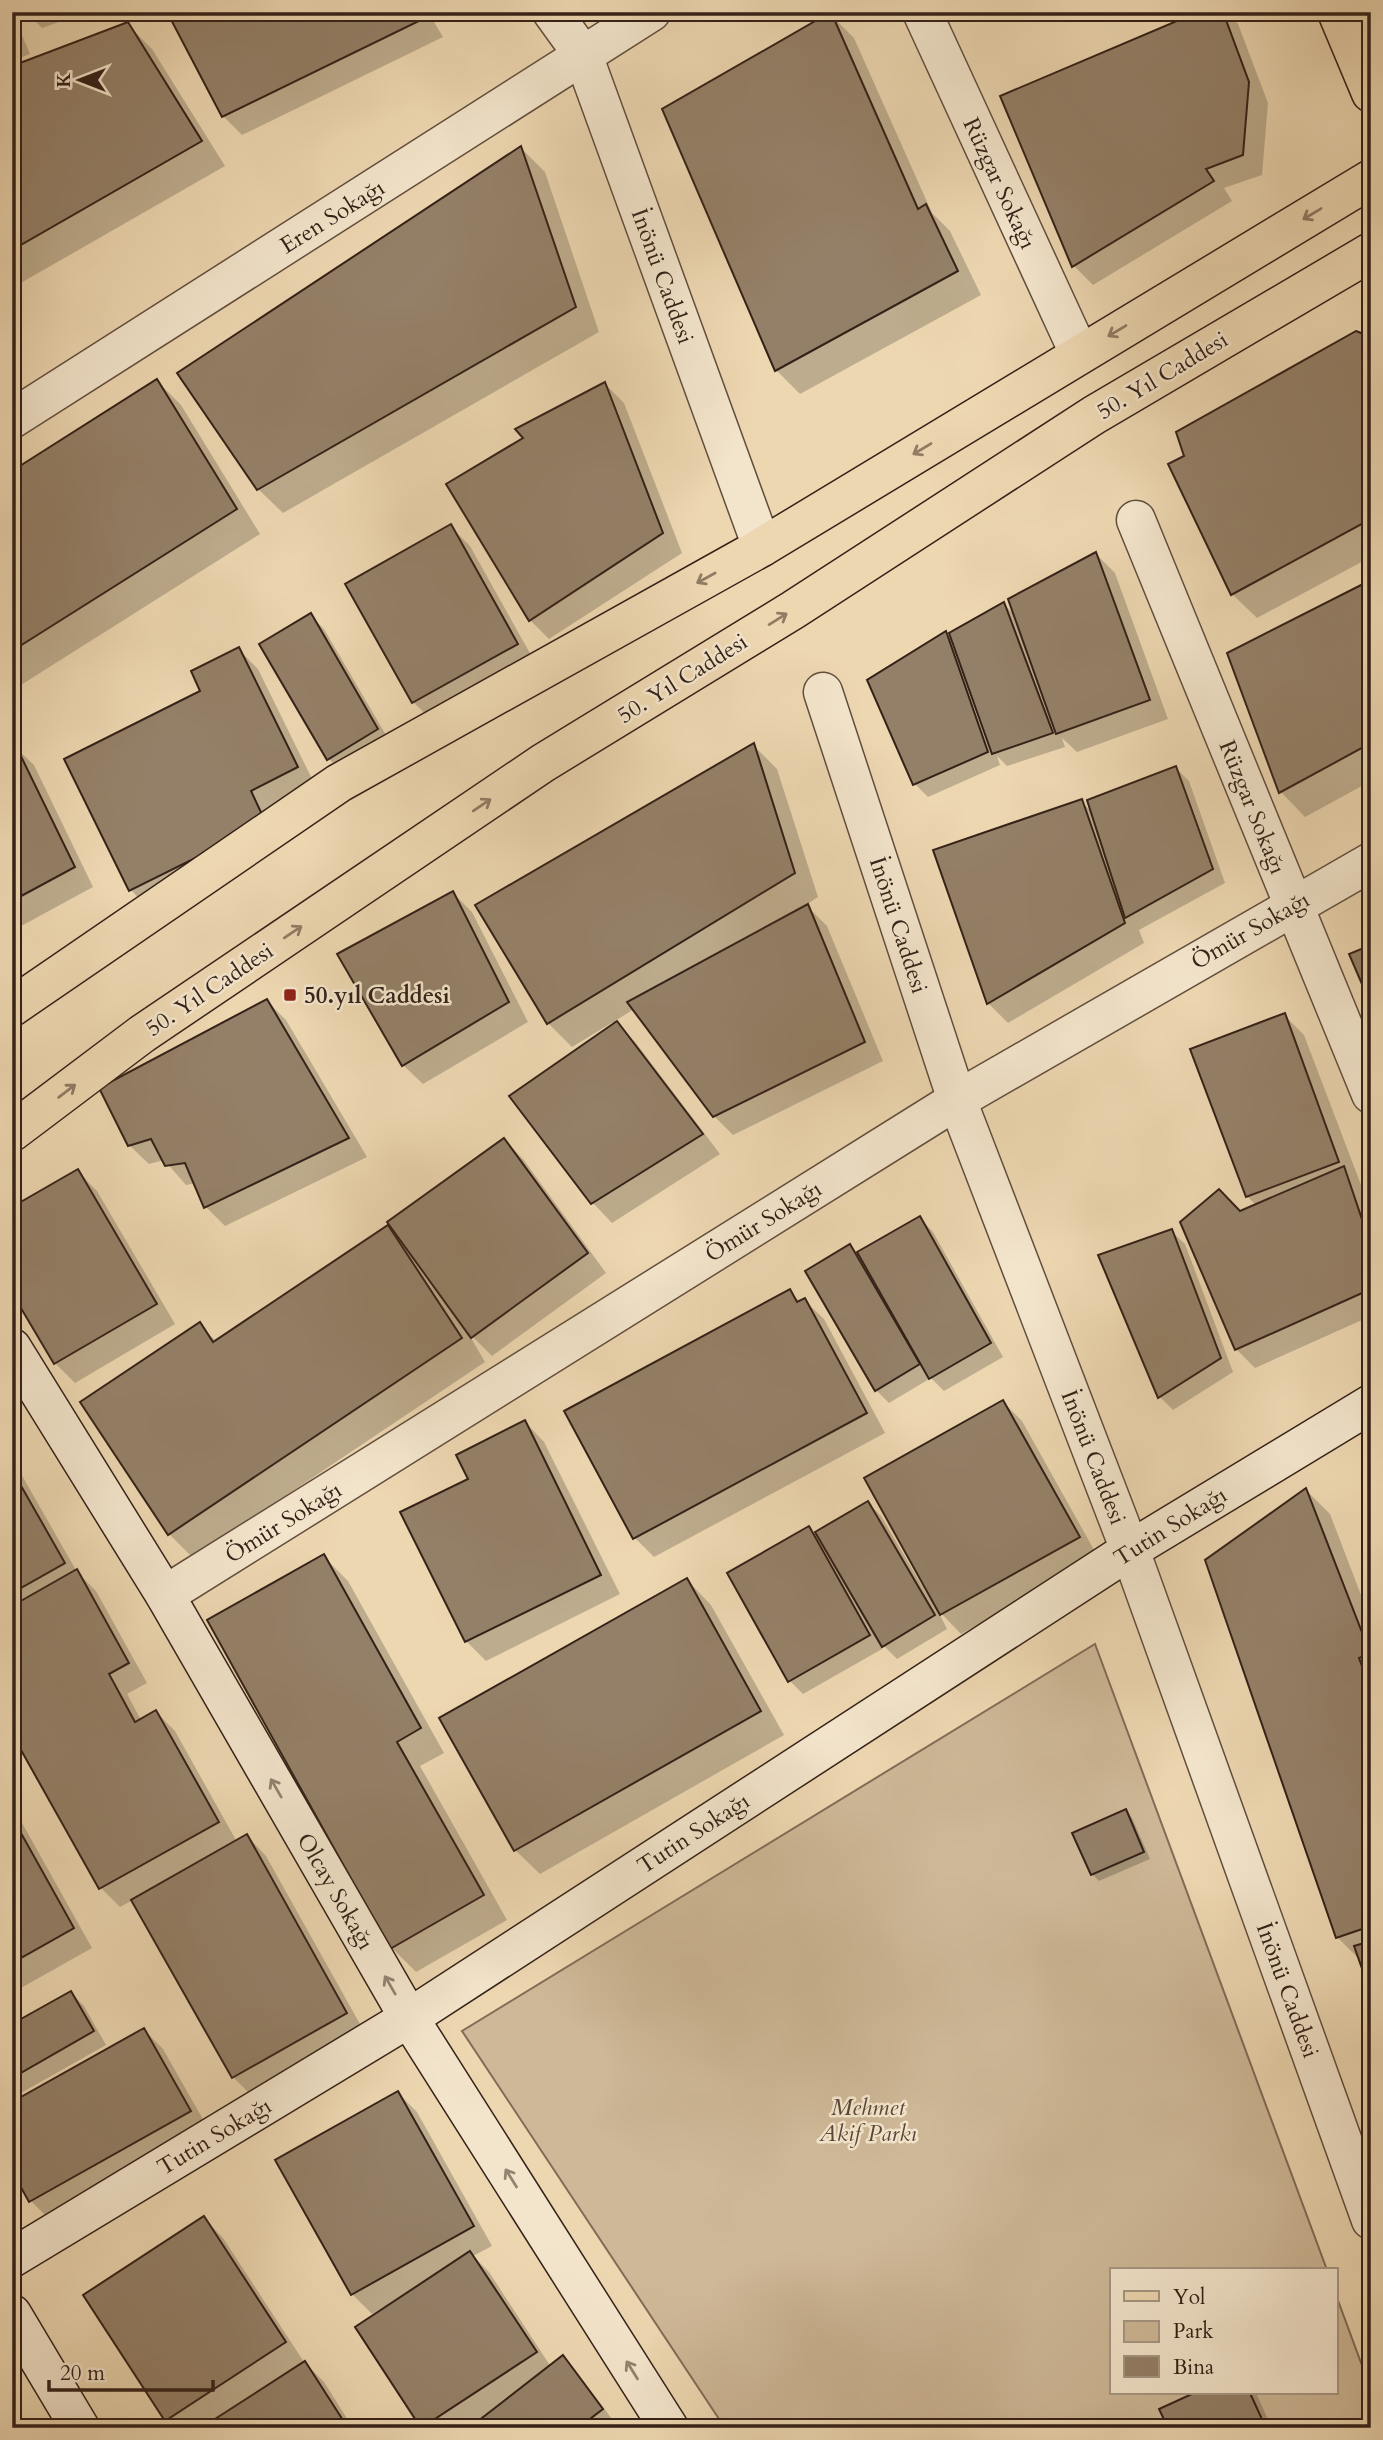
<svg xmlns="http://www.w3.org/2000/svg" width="1383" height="2440" viewBox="0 0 1383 2440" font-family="Cardo,serif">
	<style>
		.green { fill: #ceb897; stroke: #816c58; stroke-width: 2 }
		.shadow { fill: #0003 }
		.building { fill: #948068; stroke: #342118; stroke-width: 2 }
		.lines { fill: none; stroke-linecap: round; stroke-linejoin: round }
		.street-casing { stroke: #624e3e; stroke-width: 41 }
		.secondary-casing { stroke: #342118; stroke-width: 41 }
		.primary-casing { stroke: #342118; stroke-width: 41 }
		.street { stroke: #f3e5cc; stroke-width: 38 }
		.secondary { stroke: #f3e5cc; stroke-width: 38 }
		.primary { stroke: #edd7b1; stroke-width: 38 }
		.oneway { stroke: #907c64 }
		.oneway2 { stroke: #948372 }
		.poi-dot { fill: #8f2418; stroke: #f3e5cc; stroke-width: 2.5 }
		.labels { text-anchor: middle; stroke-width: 5; stroke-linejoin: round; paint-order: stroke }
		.street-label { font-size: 23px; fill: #342118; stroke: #f3e5cc }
		.poi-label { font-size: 23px; font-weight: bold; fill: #342118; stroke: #f3e5cc; text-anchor: start }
		.park-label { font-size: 23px; font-style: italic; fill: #5a4738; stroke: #f3e5cc }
	</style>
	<rect width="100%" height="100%" fill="#edd7b1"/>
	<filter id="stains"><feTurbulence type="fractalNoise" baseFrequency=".00286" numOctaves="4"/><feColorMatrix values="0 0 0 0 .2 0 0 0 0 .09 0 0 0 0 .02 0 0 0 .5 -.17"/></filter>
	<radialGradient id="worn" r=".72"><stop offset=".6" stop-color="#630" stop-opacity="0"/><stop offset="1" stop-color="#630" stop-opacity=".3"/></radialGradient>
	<!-- green -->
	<path class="green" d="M 1095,1644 L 1327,2270 L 1112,2270 L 1112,2393 L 1336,2393 L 1336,2295 L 1371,2390 L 1371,2428 L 725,2428 L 462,2031 Z"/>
	<!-- shadow -->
	<g class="shadow">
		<path d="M 12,12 L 30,54 L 12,61 Z"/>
		<path d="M 26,12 L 87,12 L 42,28 Z"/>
		<path d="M 169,12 L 428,12 L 443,37 L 242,135 L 223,116 Z"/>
		<path d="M 1202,12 L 1226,12 L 1238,24 L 1268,103 L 1262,175 L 1224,188 L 1232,201 L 1093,285 L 1074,266 L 1002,97 Z"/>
		<path d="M 830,14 L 854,38 L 932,213 L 950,231 L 981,295 L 800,394 L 776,370 Z"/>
		<path d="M 127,24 L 152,49 L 225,166 L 12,288 L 12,68 Z"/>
		<path d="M 521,148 L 545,172 L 599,332 L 283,513 L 258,489 Z"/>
		<path d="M 1371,339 L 1371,557 L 1257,618 L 1232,594 Z"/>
		<path d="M 157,381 L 181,405 L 260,534 L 13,690 L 12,473 Z"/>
		<path d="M 605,384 L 624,403 L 682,553 L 549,639 L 530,620 L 526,439 Z"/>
		<path d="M 451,527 L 470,546 L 536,664 L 433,721 L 413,702 Z"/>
		<path d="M 1096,554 L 1115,573 L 1168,719 L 1077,752 L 1062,738 L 1065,747 L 1007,766 L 997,756 L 1000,765 L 928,797 L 915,784 L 946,633 L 954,642 L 1004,604 L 1016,616 Z"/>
		<path d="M 1371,582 L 1371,781 L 1305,817 L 1281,792 L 1230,654 Z"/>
		<path d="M 311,616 L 324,629 L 390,742 L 342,772 L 329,759 Z"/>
		<path d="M 238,649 L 258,669 L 316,787 L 150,910 L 131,890 L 66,760 L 202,692 Z"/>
		<path d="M 753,745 L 777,769 L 818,897 L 806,905 L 827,926 L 883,1061 L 733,1135 L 714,1116 L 634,1009 L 615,1021 L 636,1043 L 720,1154 L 612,1223 L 593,1203 L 512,1097 L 615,1024 L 613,1022 L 572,1047 L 548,1023 Z"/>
		<path d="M 14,746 L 34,765 L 93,887 L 12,931 Z"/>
		<path d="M 1176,768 L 1189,781 L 1225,883 L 1139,930 L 1144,943 L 1008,1023 L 988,1003 L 935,851 L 1081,801 L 1093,813 Z"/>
		<path d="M 453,893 L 472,912 L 528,1022 L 423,1084 L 403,1065 Z"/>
		<path d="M 267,1001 L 286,1020 L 367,1157 L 225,1226 L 206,1207 L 196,1183 L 186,1185 L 164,1160 L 149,1164 L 129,1145 Z"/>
		<path d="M 1284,1015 L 1304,1035 L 1371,1211 L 1371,1316 L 1255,1368 L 1236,1349 L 1257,1206 L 1247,1196 Z"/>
		<path d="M 504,1140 L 523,1159 L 606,1273 L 492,1356 L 467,1331 L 485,1362 L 193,1558 L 169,1534 L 199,1325 L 217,1342 L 388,1227 L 397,1236 Z"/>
		<path d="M 77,1171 L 97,1191 L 175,1324 L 75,1383 L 55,1363 L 12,1290 Z"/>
		<path d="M 920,1218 L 933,1232 L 1003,1357 L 944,1391 L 931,1378 L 889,1403 L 876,1390 L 850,1246 L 858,1254 Z"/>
		<path d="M 1171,1231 L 1185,1244 L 1233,1372 L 1173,1410 L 1160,1397 L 1100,1256 Z"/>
		<path d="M 790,1291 L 800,1302 L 804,1300 L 824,1319 L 885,1433 L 654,1557 L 635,1538 Z"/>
		<path d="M 1003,1402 L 1022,1421 L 1098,1557 L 961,1634 L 937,1609 L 947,1629 L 897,1659 L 880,1642 L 882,1649 L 803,1694 L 790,1681 L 809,1529 L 814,1534 L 868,1503 L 881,1516 L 930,1599 L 932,1598 Z"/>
		<path d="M 525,1422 L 544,1442 L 620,1594 L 486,1661 L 466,1641 L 470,1480 Z"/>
		<path d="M 12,1458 L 77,1572 L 96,1591 L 147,1683 L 127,1694 L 141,1720 L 156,1712 L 175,1731 L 237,1842 L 247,1836 L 266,1856 L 365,2033 L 252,2096 L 233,2077 L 133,1900 L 120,1907 L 101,1888 L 12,1731 Z"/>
		<path d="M 1306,1490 L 1330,1514 L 1371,1621 L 1371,1989 L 1361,1961 L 1337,1937 Z"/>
		<path d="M 323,1556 L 348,1581 L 444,1753 L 420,1766 L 507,1920 L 416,1972 L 391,1947 Z"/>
		<path d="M 687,1580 L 711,1605 L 784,1735 L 540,1874 L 515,1850 Z"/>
		<path d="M 12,1805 L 92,1948 L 12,1993 Z"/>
		<path d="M 1126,1811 L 1132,1818 L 1150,1859 L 1099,1881 L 1092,1874 Z"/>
		<path d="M 71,1993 L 84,2006 L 106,2045 L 12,2098 L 12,2026 Z"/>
		<path d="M 144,2030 L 163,2049 L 209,2130 L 50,2220 L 31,2201 Z"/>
		<path d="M 398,2093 L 417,2112 L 492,2246 L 473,2256 L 489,2272 L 551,2367 L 563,2358 L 576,2371 L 615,2423 L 608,2428 L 424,2428 L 358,2328 L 387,2308 L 385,2306 L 372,2314 L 352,2294 L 278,2161 Z"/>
		<path d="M 204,2218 L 223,2238 L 304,2362 L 324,2382 L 353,2428 L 174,2428 L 166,2420 Z"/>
		<path d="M 1199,2393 L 1256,2393 L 1272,2428 L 1170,2428 L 1161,2409 Z"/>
	</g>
	<!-- building -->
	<g class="building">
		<path d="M 167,12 L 422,12 L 425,18 L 222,117 Z"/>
		<path d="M 831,12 L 918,209 L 926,204 L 958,271 L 775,371 L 662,109 Z"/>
		<path d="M 1198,12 L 1223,12 L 1249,82 L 1243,155 L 1206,169 L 1214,181 L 1072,267 L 1000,96 Z"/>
		<path d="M 128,22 L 202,141 L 12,250 L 12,66 Z"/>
		<path d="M 521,146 L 576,307 L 257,490 L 177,373 Z"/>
		<path d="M 1356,331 L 1371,337 L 1371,519 L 1231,595 L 1168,464 L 1184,456 L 1176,432 Z"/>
		<path d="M 157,379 L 237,509 L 12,651 L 12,471 Z"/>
		<path d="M 605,382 L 663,533 L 529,621 L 446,484 L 523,438 L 515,429 Z"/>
		<path d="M 451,524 L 518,644 L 412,703 L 345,584 Z"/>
		<path d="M 1096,552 L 1150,700 L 1056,734 L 1008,599 Z"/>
		<path d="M 1371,580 L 1371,743 L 1279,793 L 1227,653 Z"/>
		<path d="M 1004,602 L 1053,733 L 992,754 L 949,633 Z"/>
		<path d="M 311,613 L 378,729 L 327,760 L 259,644 Z"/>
		<path d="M 946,631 L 988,752 L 913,785 L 867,680 Z"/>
		<path d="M 239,647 L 298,767 L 251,791 L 266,823 L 129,891 L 64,759 L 200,691 L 191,671 Z"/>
		<path d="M 754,743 L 795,873 L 547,1024 L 475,905 Z"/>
		<path d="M 15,744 L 75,867 L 12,901 L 12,745 Z"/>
		<path d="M 1176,766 L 1213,869 L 1125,918 L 1087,800 Z"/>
		<path d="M 1082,799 L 1125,923 L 987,1004 L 933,850 Z"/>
		<path d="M 453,891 L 509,1002 L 402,1066 L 337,954 Z"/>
		<path d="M 808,904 L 865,1042 L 713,1117 L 627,1002 Z"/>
		<path d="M 1371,945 L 1371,1005 L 1349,954 Z"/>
		<path d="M 267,999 L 349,1138 L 204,1208 L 185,1163 L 165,1166 L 151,1139 L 128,1146 L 99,1088 Z"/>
		<path d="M 1285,1013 L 1339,1162 L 1246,1197 L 1190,1049 Z"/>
		<path d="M 617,1021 L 703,1134 L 591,1204 L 509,1096 Z"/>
		<path d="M 504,1138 L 588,1253 L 471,1338 L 387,1222 Z"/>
		<path d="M 1344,1166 L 1371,1246 L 1371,1289 L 1235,1350 L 1180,1222 L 1219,1189 L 1240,1211 Z"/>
		<path d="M 78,1169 L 157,1304 L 54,1364 L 12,1293 L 12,1207 Z"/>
		<path d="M 920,1216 L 991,1343 L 929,1379 L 857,1252 Z"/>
		<path d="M 388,1225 L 462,1338 L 168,1535 L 80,1402 L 200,1322 L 213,1342 Z"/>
		<path d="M 1172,1229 L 1221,1358 L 1158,1398 L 1098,1255 Z"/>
		<path d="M 850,1244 L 920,1364 L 875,1391 L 805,1271 Z"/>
		<path d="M 790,1289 L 797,1302 L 805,1298 L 867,1413 L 633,1539 L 564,1411 Z"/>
		<path d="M 1003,1400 L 1080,1537 L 940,1615 L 864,1478 Z"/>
		<path d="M 525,1420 L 601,1575 L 465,1642 L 400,1512 L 468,1479 L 456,1455 Z"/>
		<path d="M 12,1470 L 65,1563 L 12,1593 Z"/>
		<path d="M 1306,1488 L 1370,1653 L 1359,1658 L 1371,1691 L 1371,1926 L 1336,1938 L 1205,1560 Z"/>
		<path d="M 868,1501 L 935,1615 L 882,1647 L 815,1532 Z"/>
		<path d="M 809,1526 L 870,1635 L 788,1682 L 727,1573 Z"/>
		<path d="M 324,1554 L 421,1728 L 397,1742 L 484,1895 L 390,1949 L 207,1620 Z"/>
		<path d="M 77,1569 L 129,1663 L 109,1674 L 135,1722 L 156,1710 L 219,1822 L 99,1889 L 12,1734 L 12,1606 Z"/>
		<path d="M 687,1578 L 761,1711 L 514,1851 L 439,1718 Z"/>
		<path d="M 1126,1809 L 1144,1852 L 1091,1875 L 1072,1833 Z"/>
		<path d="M 12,1817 L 74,1928 L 12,1963 Z"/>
		<path d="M 247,1834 L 347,2013 L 232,2078 L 131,1900 Z"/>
		<path d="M 1371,1941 L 1371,1994 L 1354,1946 Z"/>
		<path d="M 71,1991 L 94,2031 L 12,2078 L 12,2024 Z"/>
		<path d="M 144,2028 L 191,2111 L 29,2202 L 12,2171 L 12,2102 Z"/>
		<path d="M 398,2091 L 474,2226 L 351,2295 L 275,2160 Z"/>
		<path d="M 204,2216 L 286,2342 L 165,2421 L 83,2295 Z"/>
		<path d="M 470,2251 L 537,2352 L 421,2428 L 355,2327 Z"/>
		<path d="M 563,2355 L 603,2409 L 578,2428 L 469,2428 Z"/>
		<path d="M 305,2361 L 348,2428 L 201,2428 Z"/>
		<path d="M 1194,2393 L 1250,2393 L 1266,2428 L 1168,2428 L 1159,2409 Z"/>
	</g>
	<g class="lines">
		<defs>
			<g id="street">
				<path d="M 552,12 L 583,55 L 762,547"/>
				<path d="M 922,12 L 1079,353"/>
				<path d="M 12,419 L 651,12"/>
				<path d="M 1136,520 L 1371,1094"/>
				<path d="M 823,692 L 957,1100 L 1130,1550 L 1371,2220"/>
				<path d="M 165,1595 L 957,1100 L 1371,862"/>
			</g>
			<g id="secondary">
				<path d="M 12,1348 L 165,1595 L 409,2018 L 669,2428"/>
				<path d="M 12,2258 L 409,2018 L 1130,1550 L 1371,1404"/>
				<path d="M 12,2314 L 80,2428"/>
			</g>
			<g id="primary">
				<path d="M 1337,12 L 1371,93"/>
				<path d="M 12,1007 L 339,783 L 762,547 L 1371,179"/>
				<path d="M 12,1132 L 142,1034 L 543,763 L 793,610 L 1094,415 L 1371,252"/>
			</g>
		</defs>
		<!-- street casing -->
		<use href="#street" class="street-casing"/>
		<!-- secondary casing -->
		<use href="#secondary" class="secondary-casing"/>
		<!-- primary casing -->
		<use href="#primary" class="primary-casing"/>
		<!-- street -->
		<use href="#street" class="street"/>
		<!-- secondary -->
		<use href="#secondary" class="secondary"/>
		<!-- primary -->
		<use href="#primary" class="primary"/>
	</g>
	<!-- one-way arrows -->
	<defs><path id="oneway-shaft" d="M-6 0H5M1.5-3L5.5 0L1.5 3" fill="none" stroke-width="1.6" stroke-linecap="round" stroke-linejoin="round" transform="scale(1.75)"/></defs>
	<g class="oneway">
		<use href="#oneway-shaft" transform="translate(1312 214) rotate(149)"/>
		<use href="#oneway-shaft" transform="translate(1117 331) rotate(149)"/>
		<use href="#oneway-shaft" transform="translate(922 449) rotate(149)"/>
		<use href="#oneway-shaft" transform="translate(706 578) rotate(151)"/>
		<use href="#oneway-shaft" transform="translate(778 619) rotate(-32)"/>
		<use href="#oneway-shaft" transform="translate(482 805) rotate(-34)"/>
		<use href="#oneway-shaft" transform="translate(293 932) rotate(-34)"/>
		<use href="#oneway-shaft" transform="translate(67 1091) rotate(-37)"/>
	</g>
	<g class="oneway2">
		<use href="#oneway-shaft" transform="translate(276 1788) rotate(-120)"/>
		<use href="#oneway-shaft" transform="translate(390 1985) rotate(-120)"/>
		<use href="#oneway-shaft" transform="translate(511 2178) rotate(-122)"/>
		<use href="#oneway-shaft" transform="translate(632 2370) rotate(-122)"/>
	</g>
	<!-- markers -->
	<rect class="poi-dot" x="283" y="988" width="14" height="14" rx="3.5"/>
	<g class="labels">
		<!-- street labels -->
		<g class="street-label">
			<text transform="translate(1000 183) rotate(65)" y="8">Rüzgar Sokağı</text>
			<text transform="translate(332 216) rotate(-32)" y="8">Eren Sokağı</text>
			<text transform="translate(663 276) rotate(70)" y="8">İnönü Caddesi</text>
			<text transform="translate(1162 375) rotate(-31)" y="8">50. Yıl Caddesi</text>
			<text transform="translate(682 678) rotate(-32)" y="8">50. Yıl Caddesi</text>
			<text transform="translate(1253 807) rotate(68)" y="8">Rüzgar Sokağı</text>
			<text transform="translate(899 925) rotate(72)" y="8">İnönü Caddesi</text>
			<text transform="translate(1250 930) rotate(-30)" y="8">Ömür Sokağı</text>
			<text transform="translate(209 989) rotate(-34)" y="8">50. Yıl Caddesi</text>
			<text transform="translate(763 1221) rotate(-32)" y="8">Ömür Sokağı</text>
			<text transform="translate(1094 1457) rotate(69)" y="8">İnönü Caddesi</text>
			<text transform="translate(283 1522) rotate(-32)" y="8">Ömür Sokağı</text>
			<text transform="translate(1170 1526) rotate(-32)" y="8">Tutin Sokağı</text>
			<text transform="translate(693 1833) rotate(-33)" y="8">Tutin Sokağı</text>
			<text transform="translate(336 1891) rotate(60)" y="8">Olcay Sokağı</text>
			<text transform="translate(1288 1990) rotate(70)" y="8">İnönü Caddesi</text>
			<text transform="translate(214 2136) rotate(-31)" y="8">Tutin Sokağı</text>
		</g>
		<!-- poi labels -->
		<g class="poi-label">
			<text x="304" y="1003">50.yıl Caddesi</text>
		</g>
		<!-- park labels -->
		<g class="park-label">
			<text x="868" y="2115">Mehmet<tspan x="868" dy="26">Akif Parkı</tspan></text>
		</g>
	</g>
	<!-- margin -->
	<rect width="1383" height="2440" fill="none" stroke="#edd7b1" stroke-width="42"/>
	<rect x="14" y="14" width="1355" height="2412" fill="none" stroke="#342118" stroke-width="3.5"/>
	<rect x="21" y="21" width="1341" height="2398" fill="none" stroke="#342118" stroke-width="2"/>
	<!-- legend -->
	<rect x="1110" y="2268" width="228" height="126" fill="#f3e5cc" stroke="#a79784" stroke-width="2"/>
	<rect x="1124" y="2291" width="35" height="10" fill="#edd7b1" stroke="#a79784" stroke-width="2"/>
	<text x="1173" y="2304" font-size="21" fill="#342118">Yol</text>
	<rect x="1124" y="2321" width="35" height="21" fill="#ceb897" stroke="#a79784" stroke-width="2"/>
	<text x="1173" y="2338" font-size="21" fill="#342118">Park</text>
	<rect x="1124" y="2356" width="35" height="21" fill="#948068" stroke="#a79784" stroke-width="2"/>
	<text x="1173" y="2374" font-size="21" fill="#342118">Bina</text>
	<!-- north arrow -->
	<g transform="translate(80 80) rotate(270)" stroke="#f3e5cc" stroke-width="5" paint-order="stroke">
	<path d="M0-5L12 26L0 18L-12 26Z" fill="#342118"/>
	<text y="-10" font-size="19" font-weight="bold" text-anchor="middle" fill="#342118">K</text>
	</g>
	<!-- scale -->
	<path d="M49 2380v10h164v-10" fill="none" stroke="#342118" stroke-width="3.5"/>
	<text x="60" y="2380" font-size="21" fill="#342118" stroke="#f3e5cc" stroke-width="5" paint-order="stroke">20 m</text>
	<rect width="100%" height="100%" filter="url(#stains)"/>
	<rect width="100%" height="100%" fill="url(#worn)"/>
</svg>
